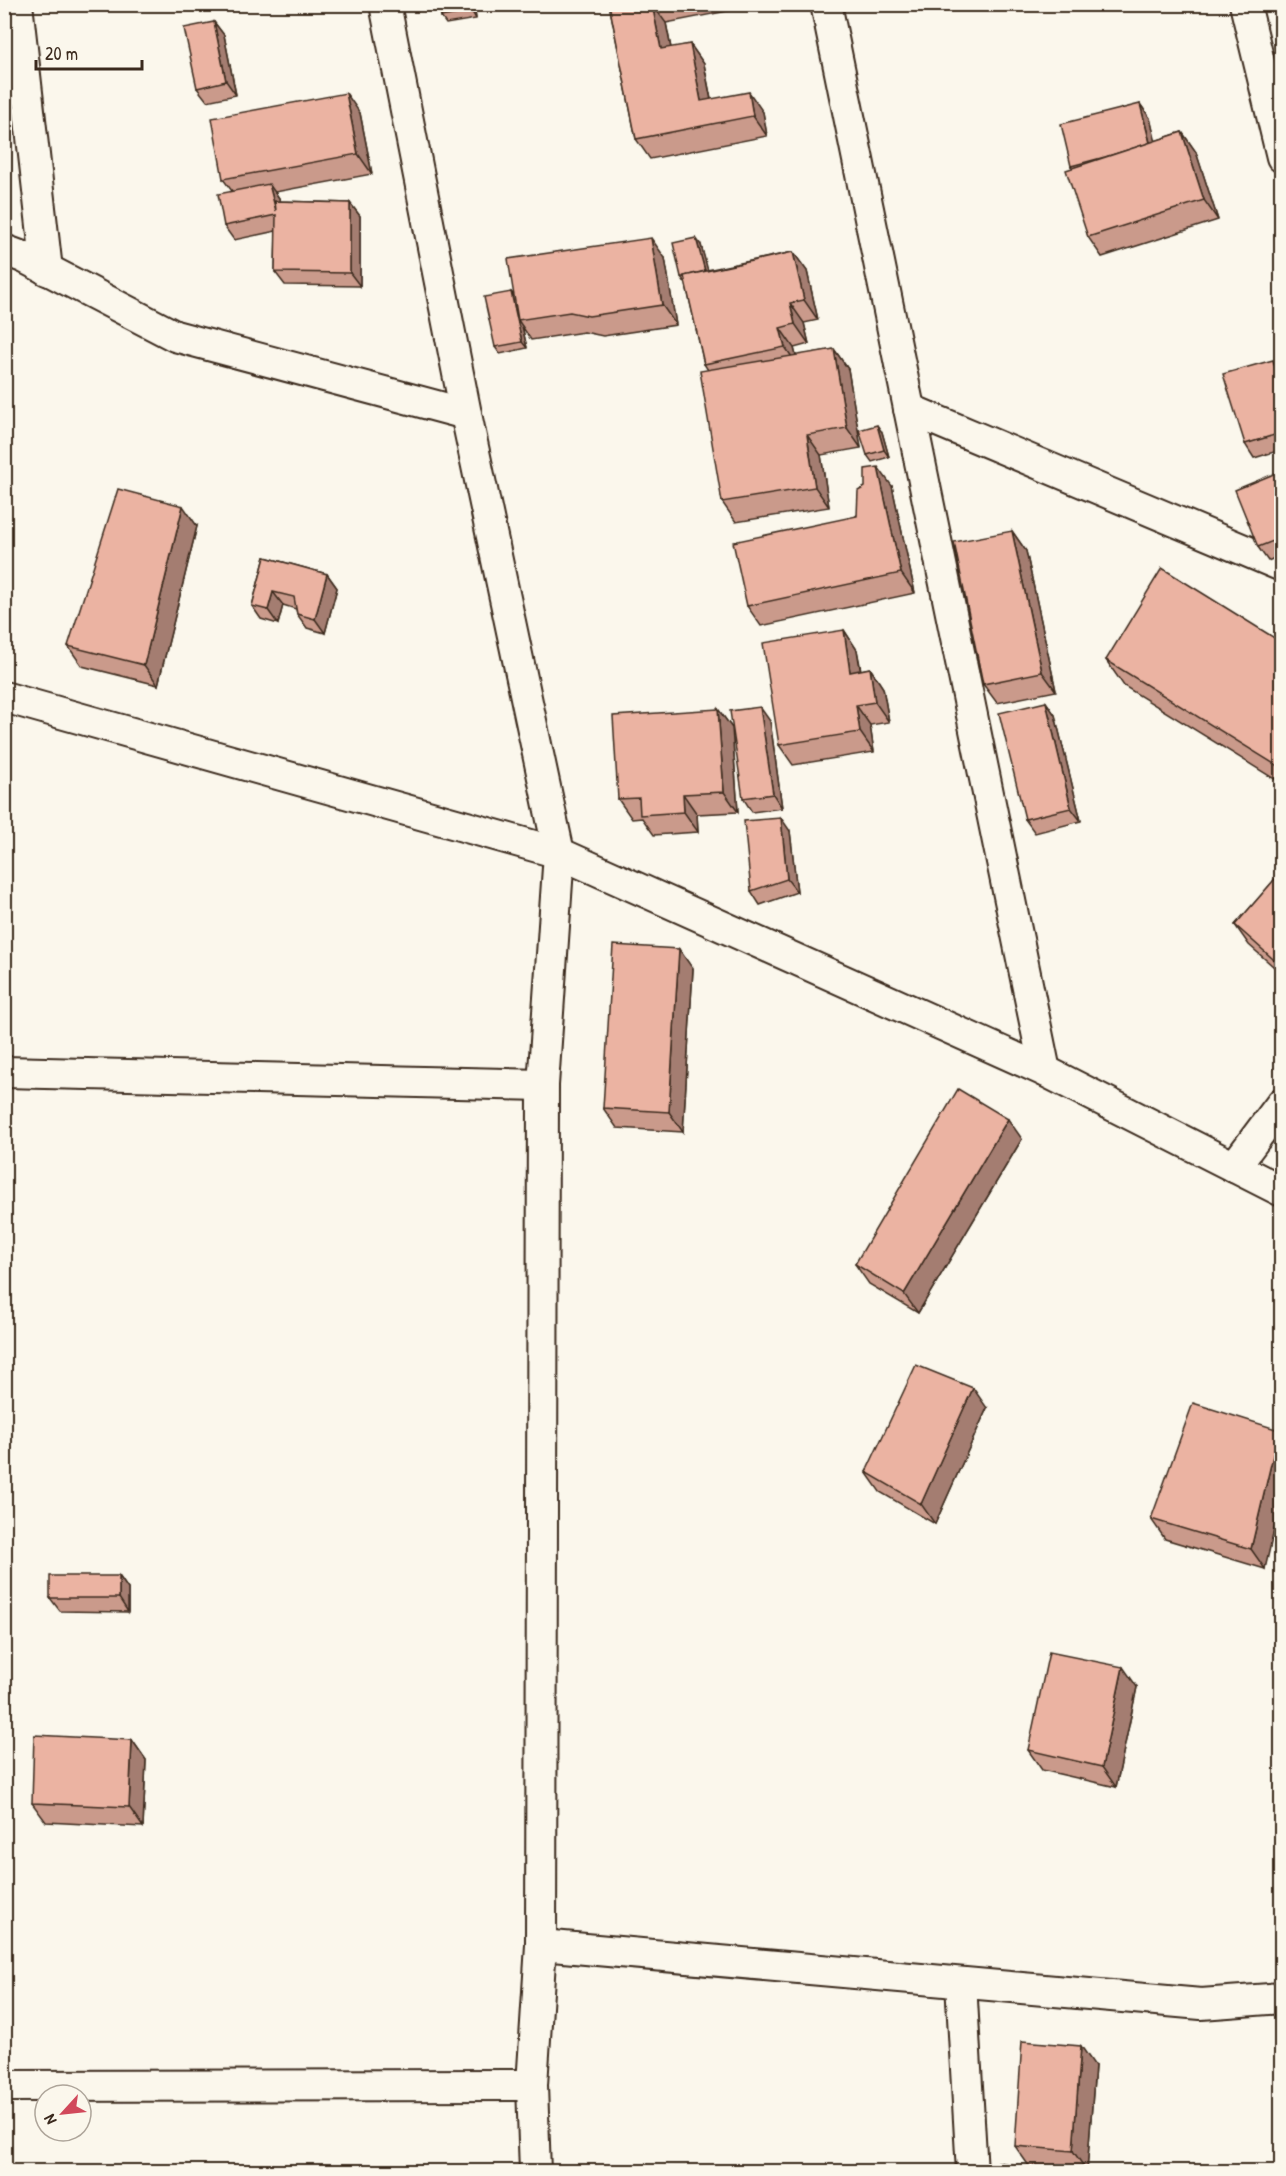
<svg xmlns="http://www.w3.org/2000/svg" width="1286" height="2176" viewBox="0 0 1286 2176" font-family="'Patrick Hand',sans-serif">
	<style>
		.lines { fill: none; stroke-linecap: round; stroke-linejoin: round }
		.street-casing { stroke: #3b2a1e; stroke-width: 34 }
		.street { stroke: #fbf7ec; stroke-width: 30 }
		.wall { fill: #ca9a8b; stroke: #3b2a1e; stroke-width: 1.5 }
		.shaded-wall { fill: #a47d71; stroke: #3b2a1e; stroke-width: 1.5 }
		.building { fill: #ebb3a2; stroke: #3b2a1e; stroke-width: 1.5 }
	</style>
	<rect width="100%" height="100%" fill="#fbf7ec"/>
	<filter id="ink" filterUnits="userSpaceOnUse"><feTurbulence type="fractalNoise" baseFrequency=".0167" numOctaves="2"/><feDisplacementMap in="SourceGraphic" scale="12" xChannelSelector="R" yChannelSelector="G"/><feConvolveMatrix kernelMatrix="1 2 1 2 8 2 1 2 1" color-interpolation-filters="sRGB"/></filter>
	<g filter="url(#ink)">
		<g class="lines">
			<defs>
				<g id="street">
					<path d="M 17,4 L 47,270"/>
					<path d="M 385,4 L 466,414 L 559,853 L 543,1085 L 541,1945 L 532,2085 L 535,2172"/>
					<path d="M 826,4 L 1045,1071"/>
					<path d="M 1245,4 L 1282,157"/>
					<path d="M 4,250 L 23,257 L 175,336 L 466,414"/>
					<path d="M 909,409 L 1282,566"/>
					<path d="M 4,697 L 559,853 L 1045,1071 L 1282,1191"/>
					<path d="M 4,1072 L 543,1085"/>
					<path d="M 1234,1167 L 1282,1103"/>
					<path d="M 541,1945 L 1201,2004 L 1282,1998"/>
					<path d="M 961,1983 L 972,2172"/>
					<path d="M 4,2086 L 532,2085"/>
				</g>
			</defs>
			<!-- street casing -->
			<use href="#street" class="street-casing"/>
			<!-- street -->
			<use href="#street" class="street"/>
		</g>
		<!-- wall -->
		<g class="wall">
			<path d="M 439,4 L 474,4 L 476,19 L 446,24 L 441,17 Z"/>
			<path d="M 609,4 L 737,4 L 738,9 L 666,23 L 671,48 L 690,44 L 704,64 L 711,99 L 763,112 L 767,136 L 650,159 L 636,139 Z"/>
			<path d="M 214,22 L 224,35 L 236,95 L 207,101 L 197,88 Z"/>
			<path d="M 1140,104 L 1150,118 L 1155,141 L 1182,132 L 1196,152 L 1218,220 L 1102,257 L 1088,237 L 1073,168 L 1071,166 Z"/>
			<path d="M 360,113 L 372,174 L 275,192 L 279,198 L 280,201 L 350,203 L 360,216 L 360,286 L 285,285 L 275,272 L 276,231 L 234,240 L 224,226 L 232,191 L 223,179 Z"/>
			<path d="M 701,245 L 707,270 L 793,252 L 807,271 L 818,320 L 804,323 L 809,344 L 794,348 L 796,356 L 834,349 L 848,369 L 861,448 L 821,455 L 829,507 L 736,522 L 722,502 L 708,370 L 704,364 L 686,284 L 681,277 Z"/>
			<path d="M 665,258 L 676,325 L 603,336 L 584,332 L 531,340 L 522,326 L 527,348 L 500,354 L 495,347 L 511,292 L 514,295 Z"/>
			<path d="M 1281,372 L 1281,450 L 1254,458 L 1245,444 Z"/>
			<path d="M 882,432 L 889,457 L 872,462 L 867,455 Z"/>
			<path d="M 1281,471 L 1281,555 L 1268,561 L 1258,547 Z"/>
			<path d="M 892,486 L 915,593 L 761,626 L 747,606 Z"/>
			<path d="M 197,526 L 158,685 L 82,666 L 68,646 Z"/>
			<path d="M 1012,531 L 1026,551 L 1056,691 L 997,703 L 983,684 Z"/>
			<path d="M 265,557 L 327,574 L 337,588 L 325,633 L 307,628 L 297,614 L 296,609 L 283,605 L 278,624 L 261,619 L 252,606 Z"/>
			<path d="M 844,630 L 857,650 L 861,670 L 870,668 L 883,688 L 889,722 L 870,725 L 874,752 L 793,765 L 779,745 Z"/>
			<path d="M 1281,642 L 1281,783 L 1124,686 L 1106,660 Z"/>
			<path d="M 1046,702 L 1055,715 L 1081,821 L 1035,833 L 1025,819 Z"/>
			<path d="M 718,709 L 732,728 L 738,812 L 697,814 L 698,832 L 654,835 L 642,818 L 632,819 L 618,799 Z"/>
			<path d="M 770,721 L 782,808 L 752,812 L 743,798 Z"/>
			<path d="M 790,831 L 797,892 L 760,905 L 751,891 Z"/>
			<path d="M 1281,872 L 1281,973 L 1249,945 L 1235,925 Z"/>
			<path d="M 693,969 L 683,1132 L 617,1128 L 603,1108 Z"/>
			<path d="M 1022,1139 L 918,1313 L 869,1284 L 855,1264 Z"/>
			<path d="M 987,1408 L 935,1524 L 880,1492 L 866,1472 Z"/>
			<path d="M 1279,1430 L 1265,1569 L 1165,1539 L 1151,1519 Z"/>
			<path d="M 119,1576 L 128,1589 L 128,1612 L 60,1611 L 50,1598 Z"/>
			<path d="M 1137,1687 L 1116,1787 L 1042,1770 L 1028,1750 Z"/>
			<path d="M 132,1740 L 146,1760 L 143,1827 L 46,1822 L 32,1803 Z"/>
			<path d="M 1095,2066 L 1087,2171 L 1029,2166 L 1015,2146 Z"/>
		</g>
		<!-- shaded-wall -->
		<g class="shaded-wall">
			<path d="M 470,4 L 474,4 L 476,19 L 472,12 Z"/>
			<path d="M 652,4 L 666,23 L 675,69 L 661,49 Z"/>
			<path d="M 214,22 L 224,35 L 236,95 L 226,81 Z"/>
			<path d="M 690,44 L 704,64 L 715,121 L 701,101 Z"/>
			<path d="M 749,92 L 763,112 L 767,136 L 753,116 Z"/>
			<path d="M 346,93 L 360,113 L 372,174 L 358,154 Z"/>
			<path d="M 1140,104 L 1150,118 L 1160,159 L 1151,146 Z"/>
			<path d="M 1182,132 L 1196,152 L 1218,220 L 1204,200 Z"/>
			<path d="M 269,184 L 279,198 L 285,225 L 276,211 Z"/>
			<path d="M 350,203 L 360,216 L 360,286 L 350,273 Z"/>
			<path d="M 651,238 L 665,258 L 676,325 L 662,305 Z"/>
			<path d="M 696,238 L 701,245 L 710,278 L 705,271 Z"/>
			<path d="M 793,252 L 807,271 L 818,320 L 804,300 Z"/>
			<path d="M 511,292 L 516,299 L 518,320 L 522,326 L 527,348 L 522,342 Z"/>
			<path d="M 790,303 L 804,323 L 809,344 L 795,324 Z"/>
			<path d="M 780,328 L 794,348 L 799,367 L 785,347 Z"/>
			<path d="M 834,349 L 848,369 L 861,448 L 847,428 Z"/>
			<path d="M 1273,360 L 1281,372 L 1281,390 Z"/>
			<path d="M 877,425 L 882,432 L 889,457 L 884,450 Z"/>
			<path d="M 807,435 L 821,455 L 829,507 L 815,487 Z"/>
			<path d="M 878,467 L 892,486 L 915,593 L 901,573 Z"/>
			<path d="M 183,506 L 197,526 L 158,685 L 144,665 Z"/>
			<path d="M 1012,531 L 1026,551 L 1056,691 L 1042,672 Z"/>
			<path d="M 327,574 L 337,588 L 325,633 L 315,619 Z"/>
			<path d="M 273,592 L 283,605 L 278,624 L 268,610 Z"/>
			<path d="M 844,630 L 857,650 L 864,692 L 850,672 Z"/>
			<path d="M 870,668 L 883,688 L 889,722 L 875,702 Z"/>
			<path d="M 1046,702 L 1055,715 L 1081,821 L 1071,808 Z"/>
			<path d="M 856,705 L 870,725 L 874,752 L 860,732 Z"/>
			<path d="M 760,707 L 770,721 L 782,808 L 773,794 Z"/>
			<path d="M 718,709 L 732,728 L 738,812 L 724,792 Z"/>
			<path d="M 683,794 L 697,814 L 698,832 L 684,812 Z"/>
			<path d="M 781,818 L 790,831 L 797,892 L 787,879 Z"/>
			<path d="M 679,949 L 693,969 L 683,1132 L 669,1112 Z"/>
			<path d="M 1008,1119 L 1022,1139 L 918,1313 L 904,1294 Z"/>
			<path d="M 973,1388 L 987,1408 L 935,1524 L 921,1504 Z"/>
			<path d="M 1279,1430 L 1281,1433 L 1281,1500 L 1265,1569 L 1251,1549 Z"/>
			<path d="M 119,1576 L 128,1589 L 128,1612 L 119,1598 Z"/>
			<path d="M 1123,1667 L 1137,1687 L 1116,1787 L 1102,1767 Z"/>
			<path d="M 132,1740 L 146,1760 L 143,1827 L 129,1807 Z"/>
			<path d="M 1081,2046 L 1095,2066 L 1087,2171 L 1073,2151 Z"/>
		</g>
		<!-- building -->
		<g class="building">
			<path d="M 439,4 L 470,4 L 472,12 L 441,17 Z"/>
			<path d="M 609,4 L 652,4 L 661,49 L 690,44 L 701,101 L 749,92 L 753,116 L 636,139 Z"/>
			<path d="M 214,22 L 226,81 L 197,88 L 184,28 Z"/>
			<path d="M 346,93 L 358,154 L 223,179 L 212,118 Z"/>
			<path d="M 1140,104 L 1150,143 L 1105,157 L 1071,166 L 1061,124 Z"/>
			<path d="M 1182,132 L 1204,200 L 1088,237 L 1066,170 Z"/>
			<path d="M 269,184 L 276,211 L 275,201 L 350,203 L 350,273 L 275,272 L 276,215 L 224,226 L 218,194 Z"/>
			<path d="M 651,238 L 662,305 L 589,316 L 570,312 L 518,320 L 508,259 Z"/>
			<path d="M 696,238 L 705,271 L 684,276 L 684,277 L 681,277 L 673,243 Z"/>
			<path d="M 793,252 L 804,300 L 790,303 L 795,324 L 780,328 L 785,347 L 704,364 L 684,276 Z"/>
			<path d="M 511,292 L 522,342 L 495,347 L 484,297 Z"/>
			<path d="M 834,349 L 847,428 L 807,435 L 815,487 L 722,502 L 700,371 Z"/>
			<path d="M 1273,360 L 1281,390 L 1281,433 L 1245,444 L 1223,374 Z"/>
			<path d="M 877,425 L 884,450 L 867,455 L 859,430 Z"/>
			<path d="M 878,467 L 901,573 L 747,606 L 733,542 L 857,516 L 858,491 L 865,487 L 865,469 Z"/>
			<path d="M 1281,471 L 1281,538 L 1258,547 L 1235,490 Z"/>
			<path d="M 118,489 L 183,506 L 144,665 L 68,646 Z"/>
			<path d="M 1012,531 L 1042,672 L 983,684 L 954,542 Z"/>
			<path d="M 265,557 L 327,574 L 315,619 L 297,614 L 294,597 L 273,592 L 268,610 L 252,606 Z"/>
			<path d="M 1162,568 L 1281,642 L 1281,768 L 1106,660 Z"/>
			<path d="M 844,630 L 850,672 L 870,668 L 875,702 L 856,705 L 860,732 L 779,745 L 763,643 Z"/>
			<path d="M 1046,702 L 1071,808 L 1025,819 L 999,713 Z"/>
			<path d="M 760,707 L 773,794 L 743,798 L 730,711 Z"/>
			<path d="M 718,709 L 724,792 L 683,794 L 684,812 L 640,815 L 639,798 L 618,799 L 613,716 Z"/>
			<path d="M 781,818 L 787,879 L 751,891 L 744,821 Z"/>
			<path d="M 1281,872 L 1281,966 L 1235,925 Z"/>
			<path d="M 613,945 L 679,949 L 669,1112 L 603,1108 Z"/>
			<path d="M 958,1089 L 1008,1119 L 904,1294 L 855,1264 Z"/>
			<path d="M 916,1365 L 973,1388 L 921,1504 L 866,1472 Z"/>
			<path d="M 1193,1403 L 1279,1430 L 1251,1549 L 1151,1519 Z"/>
			<rect x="50" y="1576" width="69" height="22"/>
			<path d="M 1049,1652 L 1123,1667 L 1102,1767 L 1028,1750 Z"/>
			<path d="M 34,1735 L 132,1740 L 129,1807 L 32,1803 Z"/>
			<path d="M 1022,2041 L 1081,2046 L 1073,2151 L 1015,2146 Z"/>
			<path d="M 998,2162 L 1041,2170 L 1040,2172 L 996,2172 Z"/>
			<path d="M 710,2167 L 710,2172 L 625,2172 L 625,2168 Z"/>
		</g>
	</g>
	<!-- margin -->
	<rect width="1286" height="2176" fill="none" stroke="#fbf7ec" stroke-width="24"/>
	<rect x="12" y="12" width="1262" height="2152" fill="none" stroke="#3b2a1e" stroke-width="2" filter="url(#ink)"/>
	<!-- north arrow -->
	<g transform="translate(63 2113) rotate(243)"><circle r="28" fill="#fbf7ec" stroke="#aea59a" stroke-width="1.5"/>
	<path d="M0-4.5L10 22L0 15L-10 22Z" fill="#d1495b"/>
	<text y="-9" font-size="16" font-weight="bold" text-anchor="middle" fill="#3b2a1e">N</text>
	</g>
	<!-- scale -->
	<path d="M36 60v9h106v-9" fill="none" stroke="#3b2a1e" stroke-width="3"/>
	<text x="45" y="60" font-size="18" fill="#3b2a1e" stroke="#fbf7ec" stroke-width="4.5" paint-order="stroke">20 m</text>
</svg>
